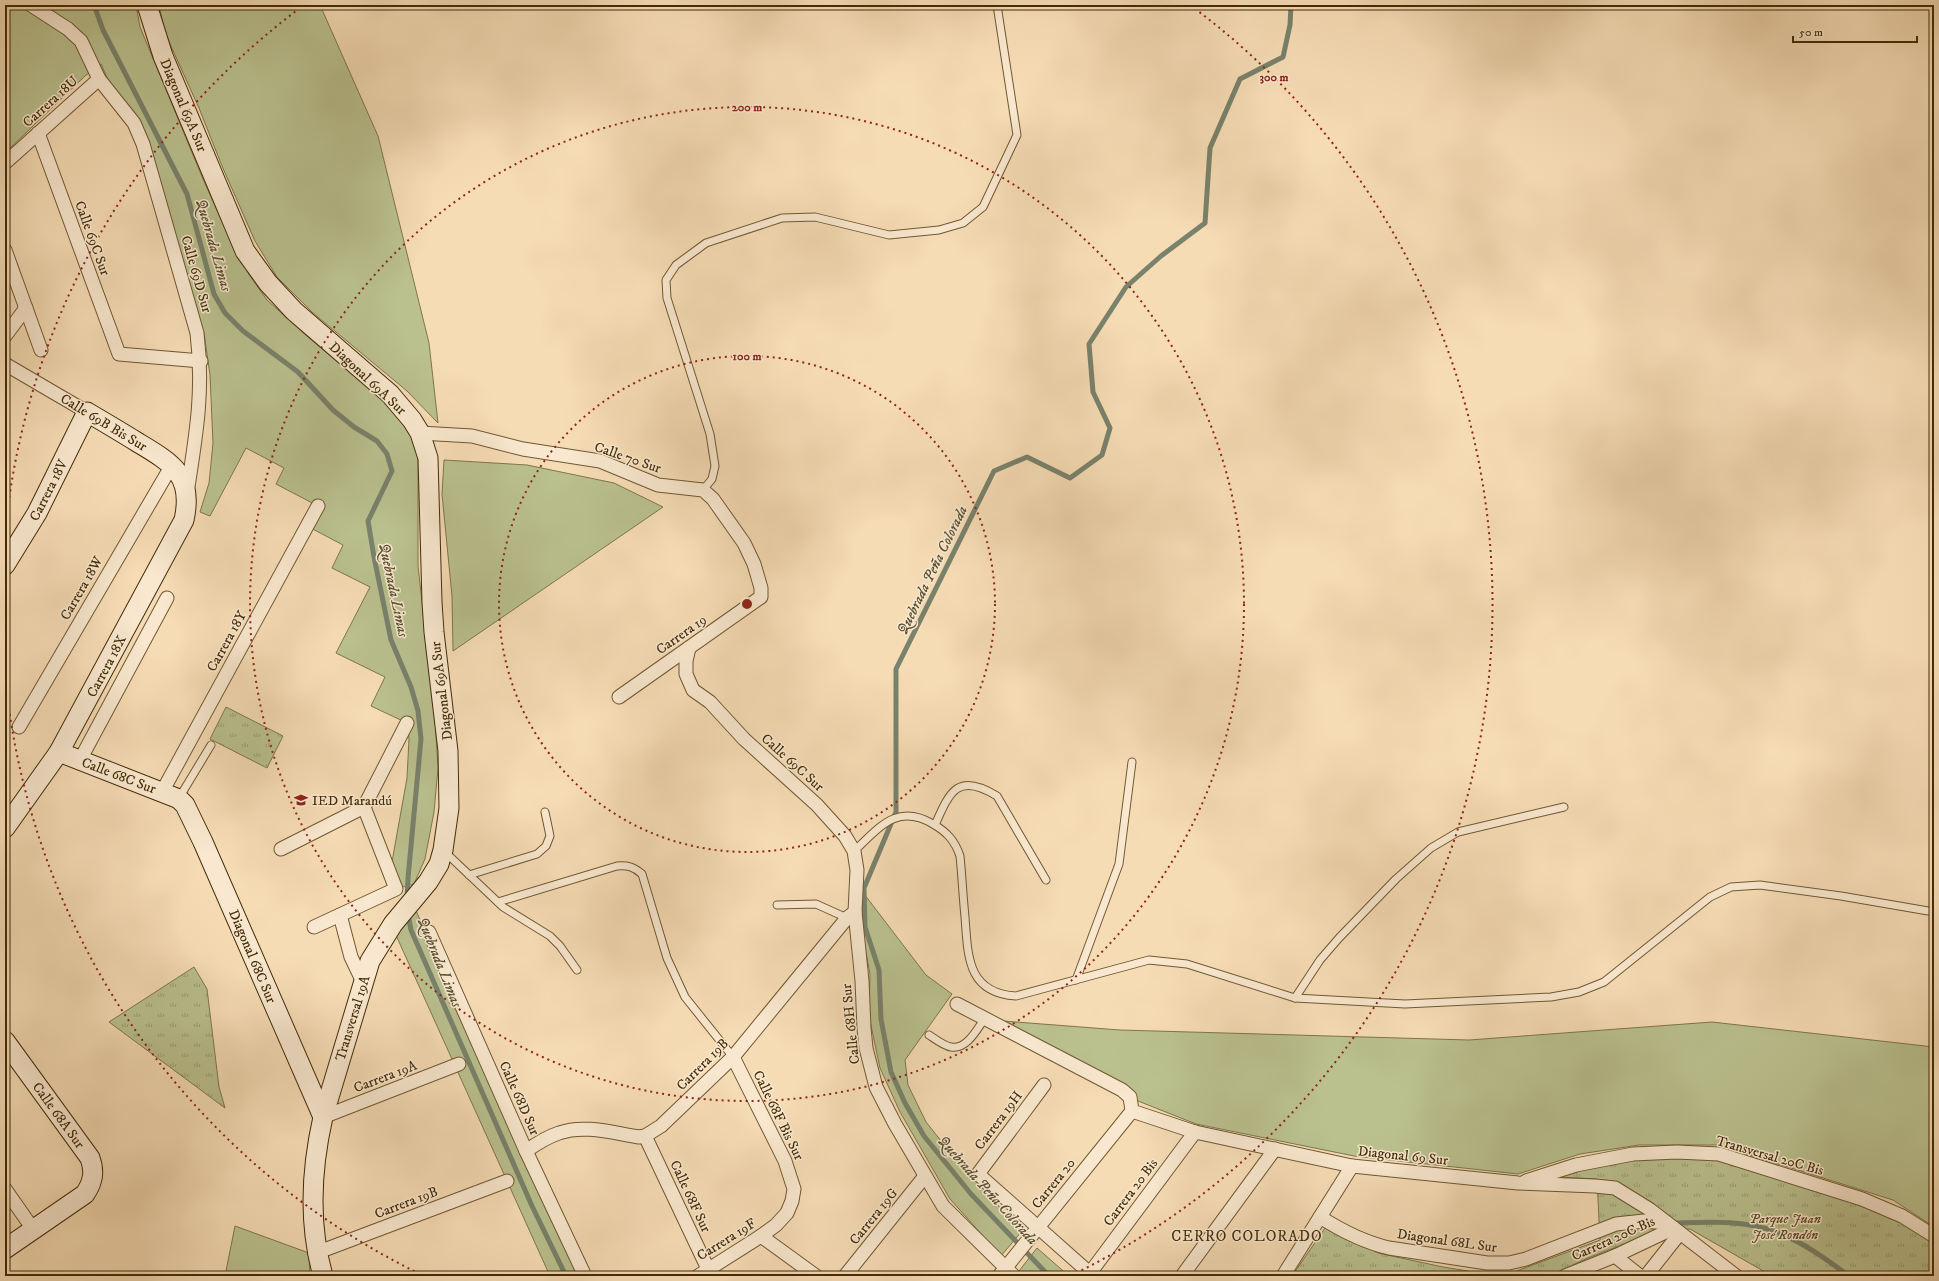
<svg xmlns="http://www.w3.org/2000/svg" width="1939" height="1281" viewBox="0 0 1939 1281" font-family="'IM FELL DW Pica',serif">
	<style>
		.grass { fill: #bac18f; stroke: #7e764c }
		.park { fill: url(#park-tufts); stroke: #7e764c }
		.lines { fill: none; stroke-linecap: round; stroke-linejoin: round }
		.stream { stroke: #79826c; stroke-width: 5 }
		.lane-casing { stroke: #6f5833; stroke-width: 9 }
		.street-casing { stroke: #6f5833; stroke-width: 15 }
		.secondary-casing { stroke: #422c08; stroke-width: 21 }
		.lane { stroke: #f9e8cf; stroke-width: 7 }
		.street { stroke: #f9e8cf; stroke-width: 13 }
		.secondary { stroke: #f9e8cf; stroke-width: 19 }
		.ring { fill: none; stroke: #8f2418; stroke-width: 2; stroke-dasharray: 2 4 }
		.labels { text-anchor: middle; stroke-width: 3; stroke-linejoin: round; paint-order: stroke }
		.street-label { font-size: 14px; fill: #422c08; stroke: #f9e8cf }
		.poi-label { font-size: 14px; fill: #422c08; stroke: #f9e8cf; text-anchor: start }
		.park-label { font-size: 14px; font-style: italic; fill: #5a4a23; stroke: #f9e8cf }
		.water-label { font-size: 15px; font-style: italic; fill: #595032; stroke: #f9e8cf }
		.neighbourhood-label { font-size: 15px; letter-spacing: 1px; fill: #422c08; stroke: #f9e8cf }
		.centre { fill: #8f2418; stroke: #f9e8cf; stroke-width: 2 }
		.ring-label { font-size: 12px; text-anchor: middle; font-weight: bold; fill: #8f2418; stroke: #f9e8cf; stroke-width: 3; stroke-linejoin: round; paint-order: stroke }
	</style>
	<defs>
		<pattern id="park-tufts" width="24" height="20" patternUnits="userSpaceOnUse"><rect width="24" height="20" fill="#bac18f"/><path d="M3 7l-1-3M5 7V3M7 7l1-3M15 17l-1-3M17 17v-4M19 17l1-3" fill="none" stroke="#999d73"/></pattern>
	</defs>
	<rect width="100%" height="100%" fill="#f6dcb5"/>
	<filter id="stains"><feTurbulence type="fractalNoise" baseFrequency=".005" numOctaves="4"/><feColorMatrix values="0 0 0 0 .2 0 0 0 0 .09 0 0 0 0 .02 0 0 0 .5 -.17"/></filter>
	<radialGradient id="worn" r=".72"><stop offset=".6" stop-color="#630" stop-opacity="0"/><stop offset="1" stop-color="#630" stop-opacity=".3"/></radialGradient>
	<!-- grass -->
	<g class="grass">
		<path d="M 5,5 L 136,5 L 140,27 L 203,179 L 232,244 L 250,276 L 267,300 L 309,338 L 389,405 L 405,421 L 413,439 L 418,454 L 418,566 L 435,718 L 438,768 L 434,812 L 425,859 L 414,884 L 396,889 L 390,873 L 407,778 L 409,739 L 407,723 L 371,706 L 385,677 L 336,653 L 370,587 L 332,568 L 343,545 L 307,526 L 318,506 L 276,484 L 284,468 L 246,448 L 210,516 L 200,512 L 209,483 L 213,443 L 210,375 L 204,333 L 170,234 L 130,129 L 101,64 L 85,76 L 5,153 Z"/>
		<path d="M 159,5 L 320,5 L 378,136 L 429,343 L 438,423 L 407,391 L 312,312 L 277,277 L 255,241 L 222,166 L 199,108 L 165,33 Z"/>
		<path d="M 444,460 L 527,465 L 614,483 L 663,507 L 453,651 L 452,596 L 442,494 Z"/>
		<path d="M 858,886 L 926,975 L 952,994 L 905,1060 L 908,1085 L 926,1122 L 957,1161 L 1022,1231 L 1001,1256 L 950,1199 L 900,1112 L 880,1068 L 869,1016 L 870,974 L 863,937 Z"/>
		<path d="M 415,908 L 462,1019 L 579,1276 L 550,1276 L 395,933 Z"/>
		<path d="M 990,1020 L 1120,1030 L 1469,1040 L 1712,1022 L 1934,1047 L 1934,1227 L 1893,1200 L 1718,1145 L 1639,1145 L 1580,1154 L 1518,1174 L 1354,1156 L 1196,1124 L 1138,1101 L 1067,1066 Z"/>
		<path d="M 235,1226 L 309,1253 L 310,1276 L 245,1276 L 226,1271 Z"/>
		<path d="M 1037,1248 L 1069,1276 L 1026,1276 L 1019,1271 Z"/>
	</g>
	<!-- park -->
	<g class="park">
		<path d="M 226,707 L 283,736 L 267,768 L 210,739 Z"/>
		<path d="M 194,967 L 207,989 L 219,1087 L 225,1108 L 109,1022 Z"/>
		<path d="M 1633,1154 L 1719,1154 L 1820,1185 L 1934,1236 L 1934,1276 L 1772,1276 L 1690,1229 L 1660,1230 L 1588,1258 L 1549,1276 L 1503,1276 L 1600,1240 L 1597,1179 L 1541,1176 Z"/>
		<path d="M 1325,1228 L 1378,1253 L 1443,1267 L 1499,1276 L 1292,1276 Z"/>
	</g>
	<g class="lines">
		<!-- stream -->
		<g class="stream">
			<path d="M 94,5 L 103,30 L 187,194 L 214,294 L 225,313 L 243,331 L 298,372 L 333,410 L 354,427 L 377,441 L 387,454 L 392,471 L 368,521 L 374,557 L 391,640 L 411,687 L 418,711 L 421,739 L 408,878 L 407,898"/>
			<path d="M 408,914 L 411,930 L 532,1206 L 566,1276"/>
			<path d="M 1677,1223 C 1709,1222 1746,1220 1776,1232 C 1803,1242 1826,1259 1849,1276"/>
			<path d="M 1049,1276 L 971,1194 L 924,1136 L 905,1103 L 891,1072 L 881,1019 L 879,970 L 865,927 L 864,888 L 896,812 L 896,669 L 994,471 L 1027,457 L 1070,478 L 1102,455 L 1110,428 L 1093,392 L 1089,344 L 1126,287 L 1161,256 L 1205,223 L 1210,148 L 1240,79 L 1283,57 L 1290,25 L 1291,5"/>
		</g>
		<defs>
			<g id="lane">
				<path d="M 703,490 L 712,479 L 715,466 L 710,434 L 667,298 L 666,280 L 676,265 L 706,243 L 782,218 L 815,217 L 889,235 L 939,230 L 963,223 L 983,207 L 1017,135 L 997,5"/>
				<path d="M 179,798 L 211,745"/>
				<path d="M 935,825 C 950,791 958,772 997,796 L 1046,880"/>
				<path d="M 854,851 C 880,827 897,803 933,824 C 947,832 955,841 960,856 C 962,876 963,897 965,917 C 968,956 967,993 1016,996 L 1149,960 L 1187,964 L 1295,998 L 1405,1004 L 1551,997 L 1579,992 L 1604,982 L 1710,897 L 1731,887 L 1760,885 L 1841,896 L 1934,912"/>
				<path d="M 445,852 L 503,907 L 550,936 L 560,946 L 577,970"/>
				<path d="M 469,875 L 537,854 L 546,846 L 550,836 L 545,812"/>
				<path d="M 498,902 L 617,866 C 628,865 634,867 642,874 L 667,958 L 685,997 L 733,1057"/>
				<path d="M 777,905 L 816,904 L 847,918"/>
				<path d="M 1076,980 L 1119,864 L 1132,762"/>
				<path d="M 1295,998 L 1320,960 L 1339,938 L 1396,879 L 1431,848 L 1458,832 L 1564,807"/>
				<path d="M 929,1035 C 935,1039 944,1046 951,1047 C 967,1050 977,1029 985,1018"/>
			</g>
			<g id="street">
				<path d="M 31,5 L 68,29 L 81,41 L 99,79 L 134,123 L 143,144 L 197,333 C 204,391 196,436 187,493"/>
				<path d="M 38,133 L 119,354 L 201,361"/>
				<path d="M 5,163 L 99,79"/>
				<path d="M 5,250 L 41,350"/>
				<path d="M 5,336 L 26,308"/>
				<path d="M 5,364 L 87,412"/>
				<path d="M 420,433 L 472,436 L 523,449 L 600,461 L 658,485 L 703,490 L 713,499 L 744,543 L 754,564 L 761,588 L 761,597 L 619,697"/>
				<path d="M 689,648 L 686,661 L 686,674 L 693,690 L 710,702 L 744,739 L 817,805 L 845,836 L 854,851 L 857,870 L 855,912 L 862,981 L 864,1028 L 866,1048 L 876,1087 L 895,1124 L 943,1206 L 1014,1276"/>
				<path d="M 19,727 L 172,465"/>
				<path d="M 80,760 L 167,598"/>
				<path d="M 162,792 L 318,506"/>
				<path d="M 364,807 L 407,723"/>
				<path d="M 281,849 L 364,807"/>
				<path d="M 340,915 L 351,957 L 363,982"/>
				<path d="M 314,927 L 396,889 L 364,807"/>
				<path d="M 429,932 L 526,1151 L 585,1276"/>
				<path d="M 957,1004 L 1122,1090 L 1130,1097 L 1132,1111"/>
				<path d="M 1044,1085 L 978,1174 L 1093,1276"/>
				<path d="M 1132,1111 L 1195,1132 L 1352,1166 L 1518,1183 L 1595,1186 L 1615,1188 L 1649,1209 L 1736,1276"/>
				<path d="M 323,1117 L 459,1064"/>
				<path d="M 645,1136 L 708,1269"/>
				<path d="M 526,1151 C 536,1144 547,1137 559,1133 C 584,1124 613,1133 639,1137 L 645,1136 L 661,1126 L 733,1057 L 847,918 L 855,912"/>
				<path d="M 1526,1181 L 1576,1165 L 1633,1154 L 1677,1152 L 1719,1154 L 1862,1199 L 1902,1216 L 1934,1236"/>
				<path d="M 5,1189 L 33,1229"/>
				<path d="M 1320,1217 C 1342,1231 1363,1242 1389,1248 L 1487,1263 L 1509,1263 L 1526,1259 L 1616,1224 L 1644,1221 L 1667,1223"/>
				<path d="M 761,1236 L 816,1276"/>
				<path d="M 316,1253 L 507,1181"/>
				<path d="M 1615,1256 L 1640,1276"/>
				<path d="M 1090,1273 L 1195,1132"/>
				<path d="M 698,1276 L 761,1236 L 776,1225 L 787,1213 L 792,1201 L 794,1189 L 785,1161 L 733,1057"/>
				<path d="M 845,1276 L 925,1176"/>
				<path d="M 999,1276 L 1132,1111"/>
				<path d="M 1182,1276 L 1275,1149"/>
				<path d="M 1283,1276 L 1352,1166"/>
				<path d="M 1565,1276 L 1615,1256 L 1674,1228"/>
				<path d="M 1646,1276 L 1680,1233"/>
			</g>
			<g id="secondary">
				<path d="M 147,5 L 163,56 L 245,251 L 268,283 L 294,311 L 390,394 L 412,420 L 420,433 L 428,458 L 432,602 L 434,632 L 448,751 L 449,808 L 443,850 L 439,864 L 428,882 L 393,924 L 370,961 L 323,1117 C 311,1170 308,1223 323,1276"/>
				<path d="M 5,565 L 37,513 L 87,412 C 104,422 121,432 137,442 C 172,463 194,475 184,520 L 59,752 L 5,828"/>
				<path d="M 59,752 L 179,799 L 185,805 L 203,842 L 323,1117"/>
				<path d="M 5,1041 L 90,1158 C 95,1172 93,1182 85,1194 L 5,1249"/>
			</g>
		</defs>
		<!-- lane casing -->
		<use href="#lane" class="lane-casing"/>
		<!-- street casing -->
		<use href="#street" class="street-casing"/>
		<!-- secondary casing -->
		<use href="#secondary" class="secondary-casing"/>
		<!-- lane -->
		<use href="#lane" class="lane"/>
		<!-- street -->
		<use href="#street" class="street"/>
		<!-- secondary -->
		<use href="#secondary" class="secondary"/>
	</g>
	<!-- distance rings -->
	<g class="ring">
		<circle cx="747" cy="604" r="248"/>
		<circle cx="747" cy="604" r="497"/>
		<path d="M420 1274A745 745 0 0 1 5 675M5 533A745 745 0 0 1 304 5M1190 5A745 745 0 0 1 1074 1274"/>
	</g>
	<!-- icons -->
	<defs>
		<symbol id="school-bare" viewBox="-9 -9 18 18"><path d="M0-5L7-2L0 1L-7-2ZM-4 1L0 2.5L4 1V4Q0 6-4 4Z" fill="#8f2418" stroke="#f9e8cf" stroke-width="2.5" paint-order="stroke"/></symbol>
	</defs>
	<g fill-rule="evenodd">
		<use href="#school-bare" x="291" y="790" width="20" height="20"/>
	</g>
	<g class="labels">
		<!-- street labels -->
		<g class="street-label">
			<text transform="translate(50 101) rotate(-42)" y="5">Carrera 18U</text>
			<text transform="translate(184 105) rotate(67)" y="5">Diagonal 69A Sur</text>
			<text transform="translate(93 238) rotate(70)" y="5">Calle 69C Sur</text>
			<text transform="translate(197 274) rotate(74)" y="5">Calle 69D Sur</text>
			<text transform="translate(368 378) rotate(43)" y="5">Diagonal 69A Sur</text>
			<text transform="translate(104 422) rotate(31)" y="5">Calle 69B Bis Sur</text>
			<text transform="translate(628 457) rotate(19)" y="5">Calle 70 Sur</text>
			<text transform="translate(48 490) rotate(-63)" y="5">Carrera 18V</text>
			<text transform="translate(81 588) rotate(-60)" y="5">Carrera 18W</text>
			<text transform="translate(681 634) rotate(-35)" y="5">Carrera 19</text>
			<text transform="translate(226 641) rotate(-61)" y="5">Carrera 18Y</text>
			<text transform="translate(106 666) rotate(-62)" y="5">Carrera 18X</text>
			<text transform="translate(441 691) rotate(-97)" y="5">Diagonal 69A Sur</text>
			<text transform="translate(793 762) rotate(42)" y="5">Calle 69C Sur</text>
			<text transform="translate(119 775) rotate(21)" y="5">Calle 68C Sur</text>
			<text transform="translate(253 956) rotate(67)" y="5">Diagonal 68C Sur</text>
			<text transform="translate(352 1018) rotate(-73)" y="5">Transversal 19A</text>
			<text transform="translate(850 1024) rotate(-96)" y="5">Calle 68H Sur</text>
			<text transform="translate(702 1064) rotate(-45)" y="5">Carrera 19B</text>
			<text transform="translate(385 1076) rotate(-21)" y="5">Carrera 19A</text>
			<text transform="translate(520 1098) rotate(66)" y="5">Calle 68D Sur</text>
			<text transform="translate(59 1115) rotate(54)" y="5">Calle 68A Sur</text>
			<text transform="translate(779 1115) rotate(64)" y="5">Calle 68F Bis Sur</text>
			<text transform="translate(998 1120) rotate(-53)" y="5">Carrera 19H</text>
			<text transform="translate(1403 1155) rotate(6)" y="5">Diagonal 69 Sur</text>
			<text transform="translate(1770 1155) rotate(16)" y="5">Transversal 20C Bis</text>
			<text transform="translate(1053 1183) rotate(-51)" y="5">Carrera 20</text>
			<text transform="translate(1130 1192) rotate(-53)" y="5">Carrera 20 Bis</text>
			<text transform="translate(691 1196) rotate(65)" y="5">Calle 68F Sur</text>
			<text transform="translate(406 1202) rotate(-21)" y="5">Carrera 19B</text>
			<text transform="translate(873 1216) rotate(-51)" y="5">Carrera 19G</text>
			<text transform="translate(1613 1238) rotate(-24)" y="5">Carrera 20C Bis</text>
			<text transform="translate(726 1239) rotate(-32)" y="5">Carrera 19F</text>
			<text transform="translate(1447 1240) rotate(8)" y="5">Diagonal 68L Sur</text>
		</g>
		<!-- poi labels -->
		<g class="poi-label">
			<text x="312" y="805">IED Marandú</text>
		</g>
		<!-- park labels -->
		<g class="park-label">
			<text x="1785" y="1223">Parque Juan<tspan x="1785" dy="16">José Rondón</tspan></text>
		</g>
		<!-- water labels -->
		<g class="water-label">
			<text transform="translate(214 245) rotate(74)" y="5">Quebrada Limas</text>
			<text transform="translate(932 570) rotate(-64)" y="5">Quebrada Peña Colorada</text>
			<text transform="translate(394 590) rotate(78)" y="5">Quebrada Limas</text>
			<text transform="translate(440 962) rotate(68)" y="5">Quebrada Limas</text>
			<text transform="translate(988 1190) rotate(48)" y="5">Quebrada Peña Colorada</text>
		</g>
		<!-- neighbourhood labels -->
		<g class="neighbourhood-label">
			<text x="1247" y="1241">CERRO COLORADO</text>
		</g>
	</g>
	<circle cx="747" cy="604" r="6" class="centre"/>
	<g class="ring-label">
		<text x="1274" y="81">300 m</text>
		<text x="747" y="111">200 m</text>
		<text x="747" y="360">100 m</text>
	</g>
	<!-- margin -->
	<rect width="1939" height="1281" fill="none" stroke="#f6dcb5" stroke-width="20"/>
	<rect x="6" y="6" width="1927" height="1269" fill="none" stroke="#422c08" stroke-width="2"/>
	<rect x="10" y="10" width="1919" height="1261" fill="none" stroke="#422c08"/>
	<!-- scale -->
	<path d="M1793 36v6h124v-6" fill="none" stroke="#422c08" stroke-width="2"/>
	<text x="1799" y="36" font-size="12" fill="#422c08" stroke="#f9e8cf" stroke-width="3" paint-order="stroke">50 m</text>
	<rect width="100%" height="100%" filter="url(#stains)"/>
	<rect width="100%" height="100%" fill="url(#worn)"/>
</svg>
